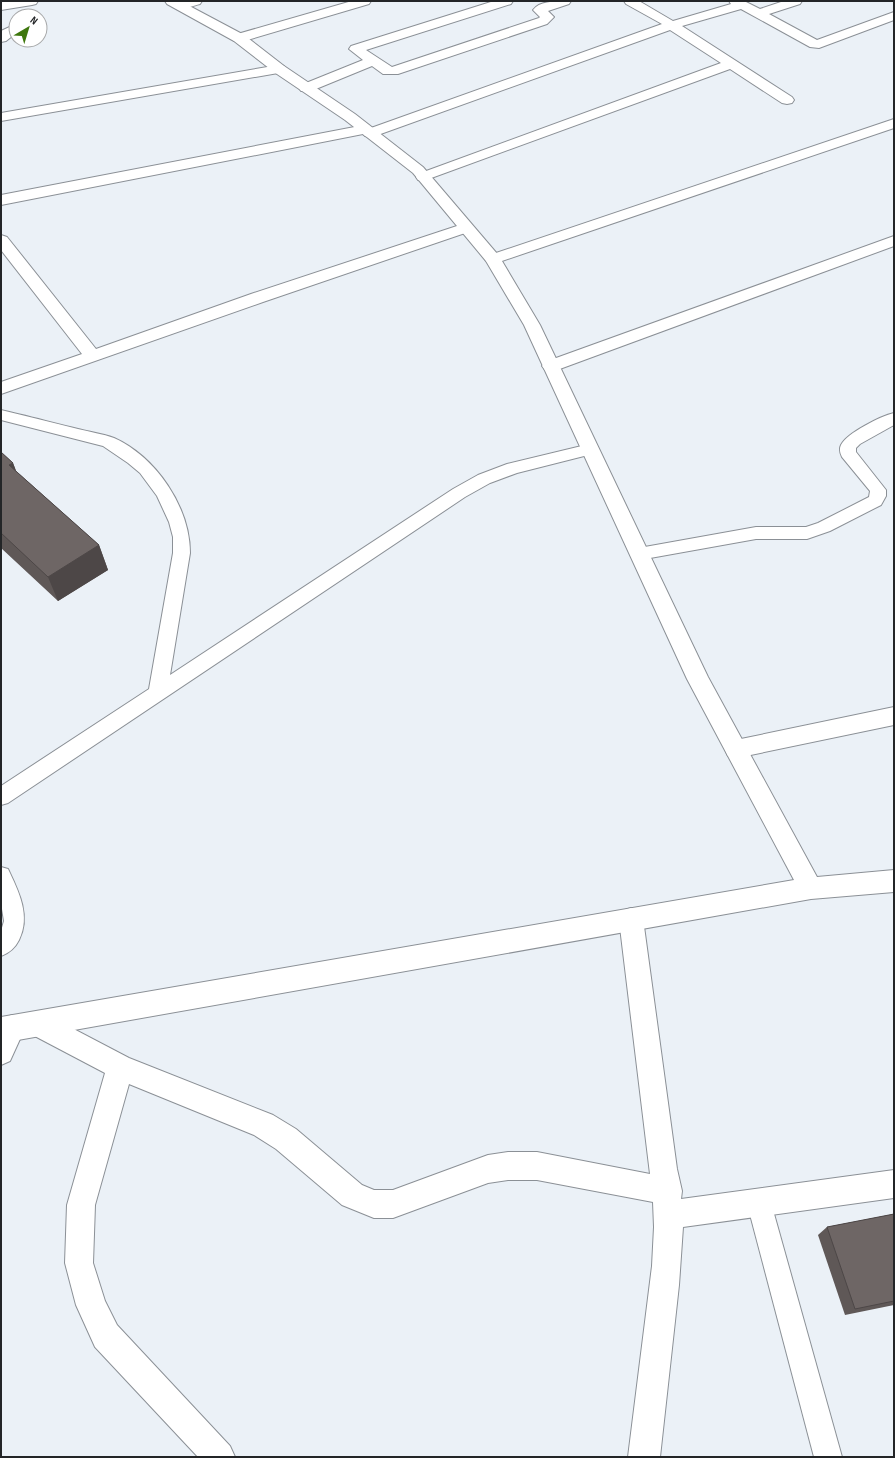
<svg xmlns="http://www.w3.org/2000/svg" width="895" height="1458" viewBox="0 0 895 1458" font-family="'Sofia Sans Condensed',sans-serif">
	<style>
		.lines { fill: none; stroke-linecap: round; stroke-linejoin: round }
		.service-casing { stroke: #8b9096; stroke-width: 2 }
		.minor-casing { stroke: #8b9096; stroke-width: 2 }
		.tertiary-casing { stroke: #8b9096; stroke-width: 2 }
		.service { fill: #fff; fill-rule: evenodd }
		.minor { fill: #fff; fill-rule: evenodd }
		.tertiary { fill: #fff; fill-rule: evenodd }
		.wall { fill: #5f5857 }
		.shaded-wall { fill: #4d4747 }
		.building { fill: #6e6665; stroke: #4d4747 }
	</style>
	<rect width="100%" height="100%" fill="#ebf1f7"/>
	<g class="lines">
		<defs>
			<g id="service">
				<path d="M 1,410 C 27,416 53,423 78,429 C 90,432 103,434 114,438 C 156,457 190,507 190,553 L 170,675 L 453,489 L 478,475 L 507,464 L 590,444 L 596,445 L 598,449 L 596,453 L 517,473 L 490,483 L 465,497 L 8,803 L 1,805 L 1,786 L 149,689 L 173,553 L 173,537 L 169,522 L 157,496 L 140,473 L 128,463 L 103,446 L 1,420 Z"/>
				<path d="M 894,413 L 894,425 L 860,444 L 856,448 L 856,452 L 886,490 L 886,496 L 881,505 L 830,531 L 807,539 L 756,539 L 639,560 L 633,558 L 630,554 L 633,550 L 639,548 L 756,527 L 806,527 L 818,523 L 869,497 L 870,491 L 842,457 C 840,453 839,449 841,445 C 847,433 881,416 894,413 Z"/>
				<path d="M 1,867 L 8,869 C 19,892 31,916 19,940 C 15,948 9,953 1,956 L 1,931 L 4,921 L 1,903 Z"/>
				<path d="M 759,1191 L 768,1194 L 771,1203 L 842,1457 L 814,1457 L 747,1203 L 750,1194 Z"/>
			</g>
			<g id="minor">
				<path d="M 9,1 L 38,1 L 36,4 L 32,5 L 1,10 L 1,2 Z"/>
				<path d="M 180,1 L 202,1 L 200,4 C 192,6 183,10 175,8 L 173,5 L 175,2 Z"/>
				<path d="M 352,1 L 371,1 L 369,4 L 244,41 L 234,41 L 233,38 L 234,35 Z"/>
				<path d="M 494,1 L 513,1 L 511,4 L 366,50 L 392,67 L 539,18 L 540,17 L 533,10 C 540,0 560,1 571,1 L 569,4 L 548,11 L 554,17 L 547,24 L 398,74 L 383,74 L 372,66 L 311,91 L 301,91 L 299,88 L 301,85 L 363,60 L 349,49 L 351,46 Z"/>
				<path d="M 624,1 L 639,1 L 673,21 L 731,4 L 729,1 L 744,1 L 760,9 L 784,1 L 802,1 L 800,4 L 769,14 L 817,40 L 894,12 L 894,20 L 819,48 L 810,47 L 741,9 L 682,26 L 792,97 L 794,100 L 792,103 L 787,104 L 782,103 L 730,69 L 423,181 L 418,180 L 416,177 L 418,174 L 721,63 L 670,30 L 375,136 L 370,137 L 365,136 L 363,134 L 1,205 L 1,195 L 365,125 L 371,128 L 662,24 L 626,4 Z"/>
				<path d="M 16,24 L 16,33 L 6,41 L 1,42 L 1,31 Z"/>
				<path d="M 279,65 L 284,66 L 286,69 L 284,72 L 1,121 L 1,113 Z"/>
				<path d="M 894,119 L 894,128 L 499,262 L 493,264 L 487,262 L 485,259 L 487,256 Z"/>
				<path d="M 466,223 L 471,225 L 474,228 L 471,231 L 263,302 L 1,394 L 1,382 L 82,354 L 1,250 L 1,235 L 7,237 L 96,349 L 251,294 Z"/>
				<path d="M 894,236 L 894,246 L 557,370 L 551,372 L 545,370 L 542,366 L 545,362 Z"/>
				<path d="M 894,707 L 894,725 L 736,758 L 728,756 L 725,749 L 728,742 L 736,740 Z"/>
				<path d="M 631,908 L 640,911 L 643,919 L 677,1169 L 682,1191 L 681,1199 L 894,1170 L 894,1198 L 683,1227 L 679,1285 L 660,1457 L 628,1457 L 652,1266 L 654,1227 L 653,1202 L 537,1180 L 508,1180 L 488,1183 L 393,1218 L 374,1218 L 342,1205 L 276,1149 L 254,1135 L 129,1084 L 95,1205 L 93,1263 L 105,1301 L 117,1325 L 230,1446 L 235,1457 L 198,1457 L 95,1347 L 76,1305 L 65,1263 L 67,1205 L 105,1073 L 29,1033 L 25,1024 L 29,1015 L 38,1012 L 47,1015 L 129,1058 L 273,1115 L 296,1129 L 362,1185 L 374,1190 L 393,1190 L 488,1155 L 508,1152 L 537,1152 L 650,1174 L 619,919 L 622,911 Z"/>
				<path d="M 12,1015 L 21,1019 L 25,1028 L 10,1061 L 1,1065 L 1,1023 L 3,1019 Z"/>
			</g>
			<path id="tertiary" d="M 165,1 L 180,1 L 244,35 L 284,66 L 355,114 L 423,167 L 499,256 L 540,325 L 708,677 L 817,877 L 894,870 L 894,892 L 811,899 L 1,1043 L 1,1017 L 794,880 L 687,679 L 524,325 L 486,261 L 413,173 L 345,120 L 274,72 L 234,41 L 167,4 Z"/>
		</defs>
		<!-- service casing -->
		<use href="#service" class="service-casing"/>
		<!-- minor casing -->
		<use href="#minor" class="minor-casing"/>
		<!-- tertiary casing -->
		<use href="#tertiary" class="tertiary-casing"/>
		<!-- service -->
		<use href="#service" class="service"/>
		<!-- minor -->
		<use href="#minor" class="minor"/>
		<!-- tertiary -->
		<use href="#tertiary" class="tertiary"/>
	</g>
	<!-- wall -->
	<g class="wall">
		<path d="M 1,452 L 13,463 L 16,471 L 99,545 L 108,570 L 58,601 L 1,548 Z"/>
		<path d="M 894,1214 L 894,1305 L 845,1315 L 818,1235 L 827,1227 Z"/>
	</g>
	<!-- shaded-wall -->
	<g class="shaded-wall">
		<path d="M 13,463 L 23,489 L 9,465 Z"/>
		<path d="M 99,545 L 108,570 L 58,601 L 48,577 Z"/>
	</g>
	<!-- building -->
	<g class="building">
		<path d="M 1,452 L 13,463 L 9,465 L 99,545 L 48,577 L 1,533 Z"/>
		<path d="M 894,1214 L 894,1301 L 855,1309 L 827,1227 Z"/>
	</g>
	<!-- border -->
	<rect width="895" height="1458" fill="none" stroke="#232527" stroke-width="4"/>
	<!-- north arrow -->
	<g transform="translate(28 28) rotate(38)"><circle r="19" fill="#ffffff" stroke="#a7a8a9"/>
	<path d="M0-3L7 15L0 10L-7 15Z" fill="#3e770d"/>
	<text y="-6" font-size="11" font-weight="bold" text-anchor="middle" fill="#232527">N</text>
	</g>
</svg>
